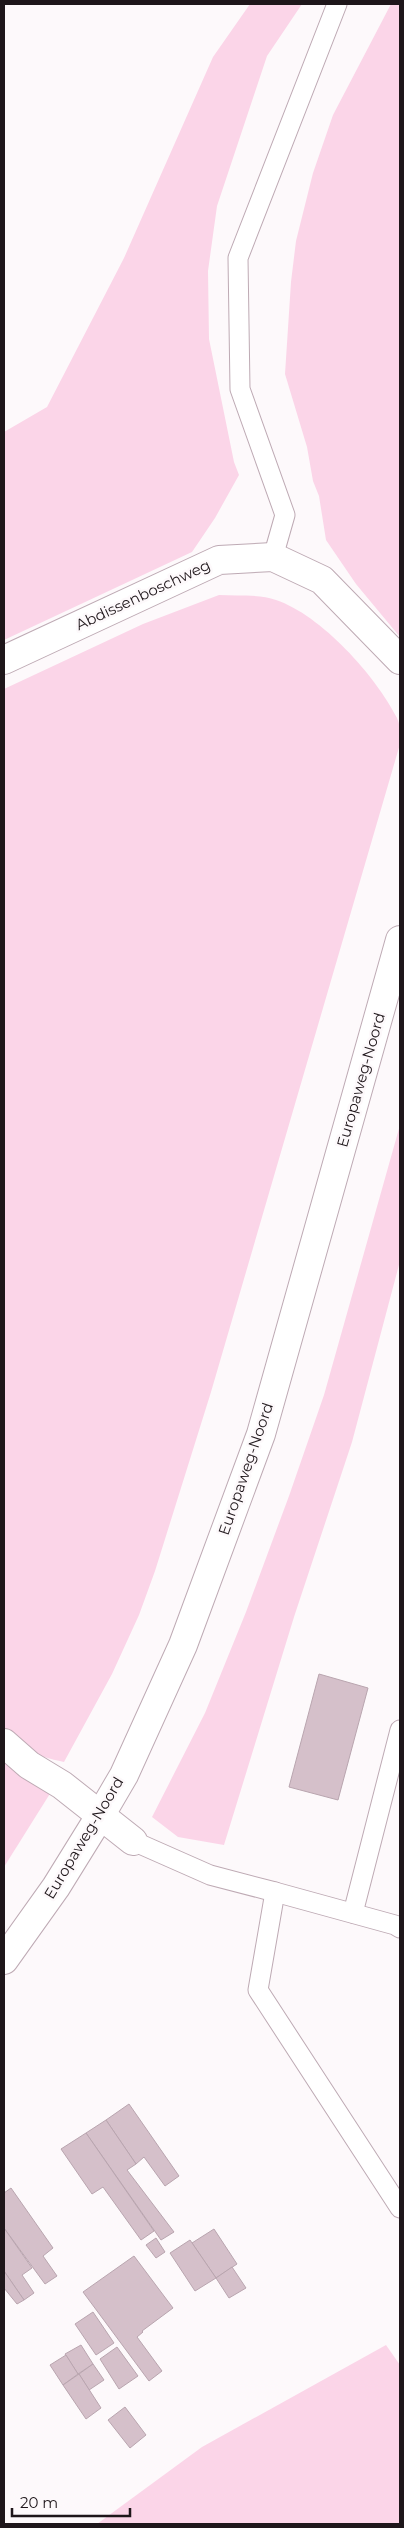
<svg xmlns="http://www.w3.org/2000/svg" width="404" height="2528" viewBox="0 0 404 2528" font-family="Montserrat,sans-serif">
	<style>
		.green { fill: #fbd5e8 }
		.building { fill: #d5c0ca; stroke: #b9a5af }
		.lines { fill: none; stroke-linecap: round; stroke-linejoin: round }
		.service-casing { stroke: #beaab4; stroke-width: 21 }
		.minor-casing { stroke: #beaab4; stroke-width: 30 }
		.tertiary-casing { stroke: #beaab4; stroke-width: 30 }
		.service { stroke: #fff; stroke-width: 19 }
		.minor { stroke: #fff; stroke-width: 28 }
		.tertiary { stroke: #fff; stroke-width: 28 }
		.labels { text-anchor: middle; stroke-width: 5; stroke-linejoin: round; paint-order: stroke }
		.street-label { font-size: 15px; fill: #1e161a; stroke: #fdf9fb }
	</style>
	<rect width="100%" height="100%" fill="#fdf9fb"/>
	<!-- green -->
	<g class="green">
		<path d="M 250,4 L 302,4 L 267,56 L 217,206 L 208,271 L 209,339 L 234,462 L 239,475 L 215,518 L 192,552 L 4,640 L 4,432 L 47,407 L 124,258 L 213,57 Z"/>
		<path d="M 391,4 L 400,4 L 400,637 L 356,584 L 326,540 L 319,496 L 313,481 L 307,447 L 285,374 L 291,282 L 296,241 L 313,173 L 333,115 Z"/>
		<path d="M 219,595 C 237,596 260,594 276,600 C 321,615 376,676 397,718 C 401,726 400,736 400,744 L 211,1392 L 155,1571 L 139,1615 L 112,1674 L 64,1762 C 35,1756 24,1750 4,1728 L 4,689 L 143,624 Z"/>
		<path d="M 400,1125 L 400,1261 L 352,1442 L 294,1617 L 224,1845 L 178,1837 L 152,1817 L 205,1713 L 246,1612 L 289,1496 L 324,1395 Z"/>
		<path d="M 4,1759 L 51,1792 L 4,1867 Z"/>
		<path d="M 386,2345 L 400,2365 L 400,2524 L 97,2524 L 202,2447 Z"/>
	</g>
	<!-- building -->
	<g class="building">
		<path d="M 319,1674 L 368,1688 L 338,1800 L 289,1787 Z"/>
		<path d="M 129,2104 L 179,2176 L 165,2186 L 144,2157 L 136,2164 L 106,2120 Z"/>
		<path d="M 106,2120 L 136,2164 L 127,2170 L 174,2232 L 161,2240 L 86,2133 Z"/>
		<path d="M 86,2133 L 154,2231 L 141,2240 L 103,2187 L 92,2194 L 61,2149 Z"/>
		<path d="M 11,2188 L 53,2248 L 43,2256 L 57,2276 L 45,2284 L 4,2228 L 4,2193 Z"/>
		<path d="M 4,2228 L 32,2268 L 22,2275 L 34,2293 L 24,2300 L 4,2271 Z"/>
		<path d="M 214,2229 L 237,2264 L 216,2278 L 192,2243 Z"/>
		<path d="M 156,2238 L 165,2252 L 156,2258 L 146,2245 Z"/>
		<path d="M 190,2240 L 216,2278 L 195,2291 L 170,2253 Z"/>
		<path d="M 134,2256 L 173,2308 L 142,2331 L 143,2332 L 137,2337 L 162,2371 L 149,2381 L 83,2292 Z"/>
		<path d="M 232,2267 L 246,2288 L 229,2298 L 216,2278 Z"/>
		<path d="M 4,2271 L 24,2300 L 17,2304 L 4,2288 Z"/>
		<path d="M 93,2312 L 114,2343 L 96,2355 L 75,2324 Z"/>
		<path d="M 81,2345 L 93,2364 L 78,2374 L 65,2354 Z"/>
		<path d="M 117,2347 L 138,2376 L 119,2389 L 100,2359 Z"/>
		<path d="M 66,2355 L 78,2374 L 63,2385 L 50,2365 Z"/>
		<path d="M 93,2364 L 104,2380 L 89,2390 L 79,2374 Z"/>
		<path d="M 79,2374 L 101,2408 L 86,2419 L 63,2385 Z"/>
		<path d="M 125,2407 L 146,2435 L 130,2448 L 108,2420 Z"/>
	</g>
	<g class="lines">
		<defs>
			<g id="service">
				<path d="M 273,557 L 285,515 L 240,389 L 238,258 L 337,4"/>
				<path d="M 133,1841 L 210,1875 L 275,1892 L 258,1990 L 400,2208"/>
				<path d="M 275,1892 L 395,1925 L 400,1928"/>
				<path d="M 353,1913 L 400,1730"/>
			</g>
			<g id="minor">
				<path d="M 4,660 L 219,560 L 273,557 L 322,580 L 400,660"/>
				<path d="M 4,1743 L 29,1765 L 62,1785 L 133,1841"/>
			</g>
			<path id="tertiary" d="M 4,1960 L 56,1887 L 100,1816 L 124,1775 L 183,1645 L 261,1434 L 400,940"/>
		</defs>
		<!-- service casing -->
		<use href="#service" class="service-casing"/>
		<!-- minor casing -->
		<use href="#minor" class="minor-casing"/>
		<!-- tertiary casing -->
		<use href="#tertiary" class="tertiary-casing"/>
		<!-- service -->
		<use href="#service" class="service"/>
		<!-- minor -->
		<use href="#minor" class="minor"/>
		<!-- tertiary -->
		<use href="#tertiary" class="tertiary"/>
	</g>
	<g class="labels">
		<!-- street labels -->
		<g class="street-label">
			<text transform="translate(143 595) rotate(-25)" y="5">Abdissenboschweg</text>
			<text transform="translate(361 1080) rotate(-74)" y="5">Europaweg-Noord</text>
			<text transform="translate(246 1469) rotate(-71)" y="5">Europaweg-Noord</text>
			<text transform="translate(84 1838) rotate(-59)" y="5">Europaweg-Noord</text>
		</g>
	</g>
	<!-- border -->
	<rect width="404" height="2528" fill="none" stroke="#1e161a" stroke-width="10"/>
	<!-- scale -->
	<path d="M12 2508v8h118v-8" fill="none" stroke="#1e161a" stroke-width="2.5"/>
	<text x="20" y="2508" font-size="15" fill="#1e161a" stroke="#fdf9fb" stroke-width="4" paint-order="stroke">20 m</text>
</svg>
